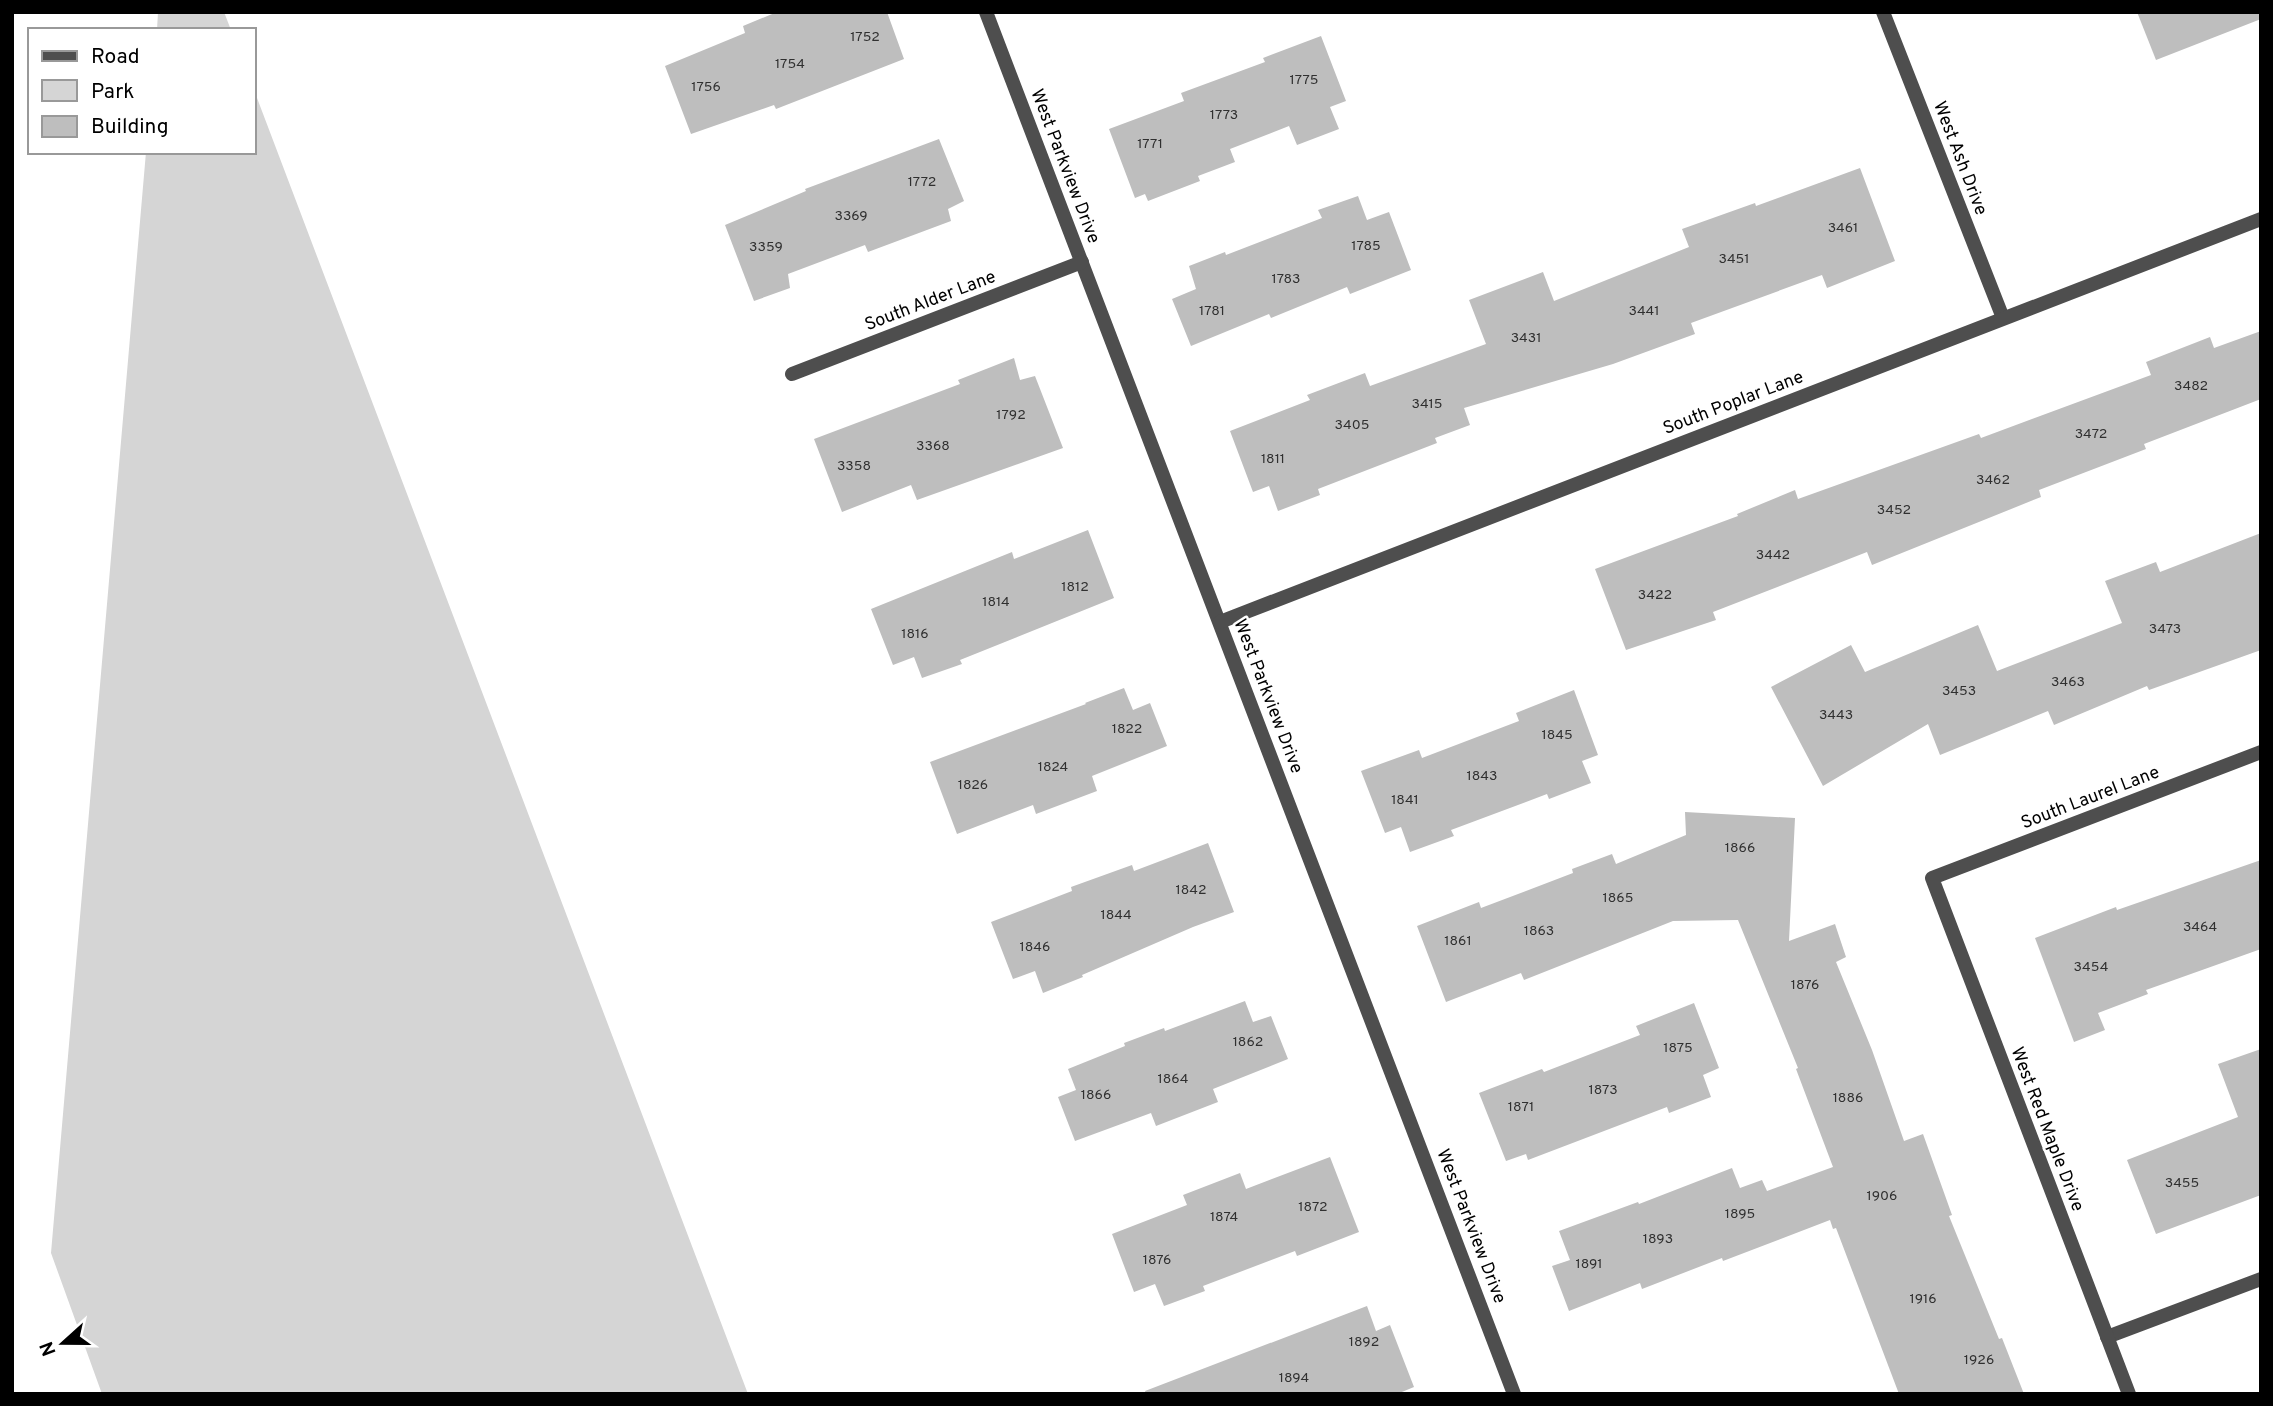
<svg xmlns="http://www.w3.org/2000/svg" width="2273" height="1406" viewBox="0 0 2273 1406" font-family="Overpass,sans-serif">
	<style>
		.green { fill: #d5d5d5 }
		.building { fill: #bebebe }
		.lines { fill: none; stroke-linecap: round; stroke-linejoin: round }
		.minor { stroke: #4e4e4e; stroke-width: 14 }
		.labels { text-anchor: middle; stroke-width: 5; stroke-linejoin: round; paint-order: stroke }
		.number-label { font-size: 14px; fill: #303030 }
		.street-label { font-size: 18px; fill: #000; stroke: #fff }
	</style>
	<rect width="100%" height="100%" fill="#fff"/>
	<!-- green -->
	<g class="green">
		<path d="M 158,12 L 224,12 L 231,30 L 157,30 Z"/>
		<path d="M 254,90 L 748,1394 L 102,1394 L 51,1253 L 146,152 L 254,152 Z"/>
	</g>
	<!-- building -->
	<g class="building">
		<path d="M 777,12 L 887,12 L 904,59 L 776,109 L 774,105 L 691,134 L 665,66 L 745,33 L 743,26 Z"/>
		<path d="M 2137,12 L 2261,12 L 2261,19 L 2156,60 Z"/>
		<path d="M 1321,36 L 1346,101 L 1330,107 L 1339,129 L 1297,145 L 1289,126 L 1230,149 L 1235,162 L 1198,176 L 1200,181 L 1148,201 L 1145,194 L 1135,198 L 1109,129 L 1184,101 L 1181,93 L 1265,62 L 1263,58 Z"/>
		<path d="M 939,139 L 964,201 L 948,209 L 951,221 L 868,252 L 865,245 L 788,274 L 790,288 L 754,301 L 725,225 L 806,191 L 805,189 Z"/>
		<path d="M 1860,168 L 1895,261 L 1827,288 L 1822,275 L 1691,323 L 1695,334 L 1613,364 L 1464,408 L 1470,425 L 1435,438 L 1437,443 L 1318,489 L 1320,495 L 1278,511 L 1269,486 L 1253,492 L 1230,431 L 1310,400 L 1307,395 L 1365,373 L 1370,386 L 1486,344 L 1469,300 L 1543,272 L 1554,301 L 1689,247 L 1682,229 L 1755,203 L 1756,206 Z"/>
		<path d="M 1358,196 L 1367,220 L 1389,212 L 1411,270 L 1350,294 L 1347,287 L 1271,318 L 1269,314 L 1191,346 L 1172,299 L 1196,289 L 1189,266 L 1225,252 L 1226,255 L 1322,218 L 1318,210 Z"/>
		<path d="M 2261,331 L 2261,399 L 2144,444 L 2146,449 L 2039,490 L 2041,497 L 1872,565 L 1867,552 L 1713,612 L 1716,620 L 1626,650 L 1595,569 L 1738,516 L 1737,514 L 1795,490 L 1798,499 L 1979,434 L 1981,438 L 2151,375 L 2146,362 L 2210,337 L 2214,348 Z"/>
		<path d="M 1014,358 L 1020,380 L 1035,376 L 1063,448 L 917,500 L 911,485 L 842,512 L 814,439 L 960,384 L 958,380 Z"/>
		<path d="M 1088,530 L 1114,598 L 960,660 L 962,664 L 922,678 L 914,657 L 893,665 L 871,609 L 1012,552 L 1014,559 Z"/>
		<path d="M 2261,533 L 2261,650 L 2149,690 L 2147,686 L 2054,725 L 2048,711 L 1940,755 L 1928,724 L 1823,786 L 1771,687 L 1851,645 L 1865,672 L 1978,625 L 1997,671 L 2122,623 L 2105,581 L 2156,562 L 2160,572 Z"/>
		<path d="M 1124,688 L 1133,710 L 1150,703 L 1167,746 L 1092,776 L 1097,791 L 1036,814 L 1033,805 L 957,834 L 930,762 L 1086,704 L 1085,703 Z"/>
		<path d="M 1574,690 L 1598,755 L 1582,761 L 1591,783 L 1549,799 L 1547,794 L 1451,830 L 1454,836 L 1410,852 L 1401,827 L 1385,833 L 1361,771 L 1419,750 L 1422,758 L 1519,721 L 1516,713 Z"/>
		<path d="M 1685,812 L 1795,818 L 1789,941 L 1835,924 L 1846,957 L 1836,962 L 1872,1050 L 1904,1141 L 1923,1134 L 1952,1215 L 1949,1216 L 1999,1339 L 2002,1338 L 2024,1394 L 1899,1394 L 1836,1228 L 1833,1229 L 1830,1220 L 1723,1261 L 1722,1258 L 1642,1289 L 1640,1283 L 1569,1311 L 1552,1266 L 1570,1260 L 1559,1231 L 1638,1202 L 1639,1204 L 1732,1168 L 1740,1188 L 1762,1180 L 1767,1191 L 1833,1167 L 1796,1069 L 1798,1068 L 1738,920 L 1673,921 L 1524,980 L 1521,973 L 1446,1002 L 1417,926 L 1479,902 L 1481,908 L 1573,873 L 1572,869 L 1612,854 L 1616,864 L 1686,835 Z"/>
		<path d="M 1208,843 L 1234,912 L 1193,927 L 1082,975 L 1083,977 L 1043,993 L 1035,971 L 1013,979 L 991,922 L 1072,891 L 1071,887 L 1132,865 L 1134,871 Z"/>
		<path d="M 2261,860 L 2261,949 L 2146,990 L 2148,994 L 2098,1013 L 2105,1030 L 2074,1042 L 2035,938 L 2116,907 L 2117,910 Z"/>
		<path d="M 1245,1001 L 1253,1022 L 1271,1016 L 1288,1059 L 1213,1089 L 1218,1102 L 1156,1126 L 1151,1113 L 1075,1141 L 1058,1097 L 1076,1090 L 1068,1069 L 1125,1046 L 1124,1043 L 1164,1028 L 1165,1031 Z"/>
		<path d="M 1694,1003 L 1719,1068 L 1703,1075 L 1711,1097 L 1669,1113 L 1667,1107 L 1528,1160 L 1526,1154 L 1506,1161 L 1479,1093 L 1542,1069 L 1544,1072 L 1640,1035 L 1636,1026 Z"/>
		<path d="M 2261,1049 L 2261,1195 L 2156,1234 L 2127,1160 L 2238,1117 L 2218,1064 Z"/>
		<path d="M 1330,1157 L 1359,1232 L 1297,1256 L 1295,1251 L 1203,1286 L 1205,1291 L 1164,1306 L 1155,1284 L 1134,1292 L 1112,1234 L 1187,1205 L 1183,1195 L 1240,1173 L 1246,1189 Z"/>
		<path d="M 1367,1306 L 1376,1331 L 1390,1325 L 1414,1387 L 1397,1394 L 1146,1394 L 1145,1391 Z"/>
	</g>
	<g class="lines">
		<!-- minor -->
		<g class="minor">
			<path d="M 986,12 L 1514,1394"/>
			<path d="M 1883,12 L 2003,318"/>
			<path d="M 792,374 L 1082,262"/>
			<path d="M 1220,622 L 2261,219"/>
			<path d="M 2107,1337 L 2261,1279"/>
			<path d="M 2129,1394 L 1932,878 L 2261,752"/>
		</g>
	</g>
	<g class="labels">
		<!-- number labels -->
		<g class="number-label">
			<text x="865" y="41">1752</text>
			<text x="790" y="68">1754</text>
			<text x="1304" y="84">1775</text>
			<text x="706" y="91">1756</text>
			<text x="1224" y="119">1773</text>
			<text x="1150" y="148">1771</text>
			<text x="922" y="186">1772</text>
			<text x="851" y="220">3369</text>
			<text x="1843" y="232">3461</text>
			<text x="1366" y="250">1785</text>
			<text x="766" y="251">3359</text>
			<text x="1734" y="263">3451</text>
			<text x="1286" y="283">1783</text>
			<text x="1212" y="315">1781</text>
			<text x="1644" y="315">3441</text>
			<text x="1526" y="342">3431</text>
			<text x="2191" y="390">3482</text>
			<text x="1427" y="408">3415</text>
			<text x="1011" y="419">1792</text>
			<text x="1352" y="429">3405</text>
			<text x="2091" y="438">3472</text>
			<text x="933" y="450">3368</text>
			<text x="1273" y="463">1811</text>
			<text x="854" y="470">3358</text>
			<text x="1993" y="484">3462</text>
			<text x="1894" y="514">3452</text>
			<text x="1773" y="559">3442</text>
			<text x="1075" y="591">1812</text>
			<text x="1655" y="599">3422</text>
			<text x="996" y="606">1814</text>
			<text x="2165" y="633">3473</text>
			<text x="915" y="638">1816</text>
			<text x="2068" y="686">3463</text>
			<text x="1959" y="695">3453</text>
			<text x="1836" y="719">3443</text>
			<text x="1127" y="733">1822</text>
			<text x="1557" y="739">1845</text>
			<text x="1053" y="771">1824</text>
			<text x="1482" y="780">1843</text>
			<text x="973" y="789">1826</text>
			<text x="1405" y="804">1841</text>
			<text x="1740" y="852">1866</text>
			<text x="1191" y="894">1842</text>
			<text x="1618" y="902">1865</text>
			<text x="1116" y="919">1844</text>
			<text x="2200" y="931">3464</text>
			<text x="1539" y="935">1863</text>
			<text x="1458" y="945">1861</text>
			<text x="1035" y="951">1846</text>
			<text x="2091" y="971">3454</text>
			<text x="1805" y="989">1876</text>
			<text x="1248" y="1046">1862</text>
			<text x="1678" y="1052">1875</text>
			<text x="1173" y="1083">1864</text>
			<text x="1603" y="1094">1873</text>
			<text x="1096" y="1099">1866</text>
			<text x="1848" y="1102">1886</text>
			<text x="1521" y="1111">1871</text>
			<text x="2182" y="1187">3455</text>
			<text x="1882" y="1200">1906</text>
			<text x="1313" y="1211">1872</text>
			<text x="1740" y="1218">1895</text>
			<text x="1224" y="1221">1874</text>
			<text x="1658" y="1243">1893</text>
			<text x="1157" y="1264">1876</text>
			<text x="1589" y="1268">1891</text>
			<text x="1923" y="1303">1916</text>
			<text x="1364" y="1346">1892</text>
			<text x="1979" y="1364">1926</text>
			<text x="1294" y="1382">1894</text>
		</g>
		<!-- street labels -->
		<g class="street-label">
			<text transform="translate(1961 158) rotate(69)" y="6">West Ash Drive</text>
			<text transform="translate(1066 166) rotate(69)" y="6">West Parkview Drive</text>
			<text transform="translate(930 300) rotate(-21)" y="6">South Alder Lane</text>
			<text transform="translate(1733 402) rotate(-21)" y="6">South Poplar Lane</text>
			<text transform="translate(1269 696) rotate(69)" y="6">West Parkview Drive</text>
			<text transform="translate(2090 797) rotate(-21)" y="6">South Laurel Lane</text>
			<text transform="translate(2048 1129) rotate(69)" y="6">West Red Maple Drive</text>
			<text transform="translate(1472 1226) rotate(69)" y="6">West Parkview Drive</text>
		</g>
	</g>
	<!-- border -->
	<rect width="2273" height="1406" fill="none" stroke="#000000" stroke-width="28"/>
	<!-- legend -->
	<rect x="28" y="28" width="228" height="126" fill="#ffffff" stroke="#999999" stroke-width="2"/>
	<rect x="42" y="51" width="35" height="10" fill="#4e4e4e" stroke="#999999" stroke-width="2"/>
	<text x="91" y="63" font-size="21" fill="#000000">Road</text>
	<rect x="42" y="80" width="35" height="21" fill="#d5d5d5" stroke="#999999" stroke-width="2"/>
	<text x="91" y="98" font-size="21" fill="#000000">Park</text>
	<rect x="42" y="116" width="35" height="21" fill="#bebebe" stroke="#999999" stroke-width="2"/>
	<text x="91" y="133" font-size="21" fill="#000000">Building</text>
	<!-- north arrow -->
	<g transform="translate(63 1343) rotate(249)" stroke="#ffffff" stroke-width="5" paint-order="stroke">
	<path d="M0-5L12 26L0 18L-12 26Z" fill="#000000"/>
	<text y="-10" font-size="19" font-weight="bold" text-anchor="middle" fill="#000000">N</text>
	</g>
</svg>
